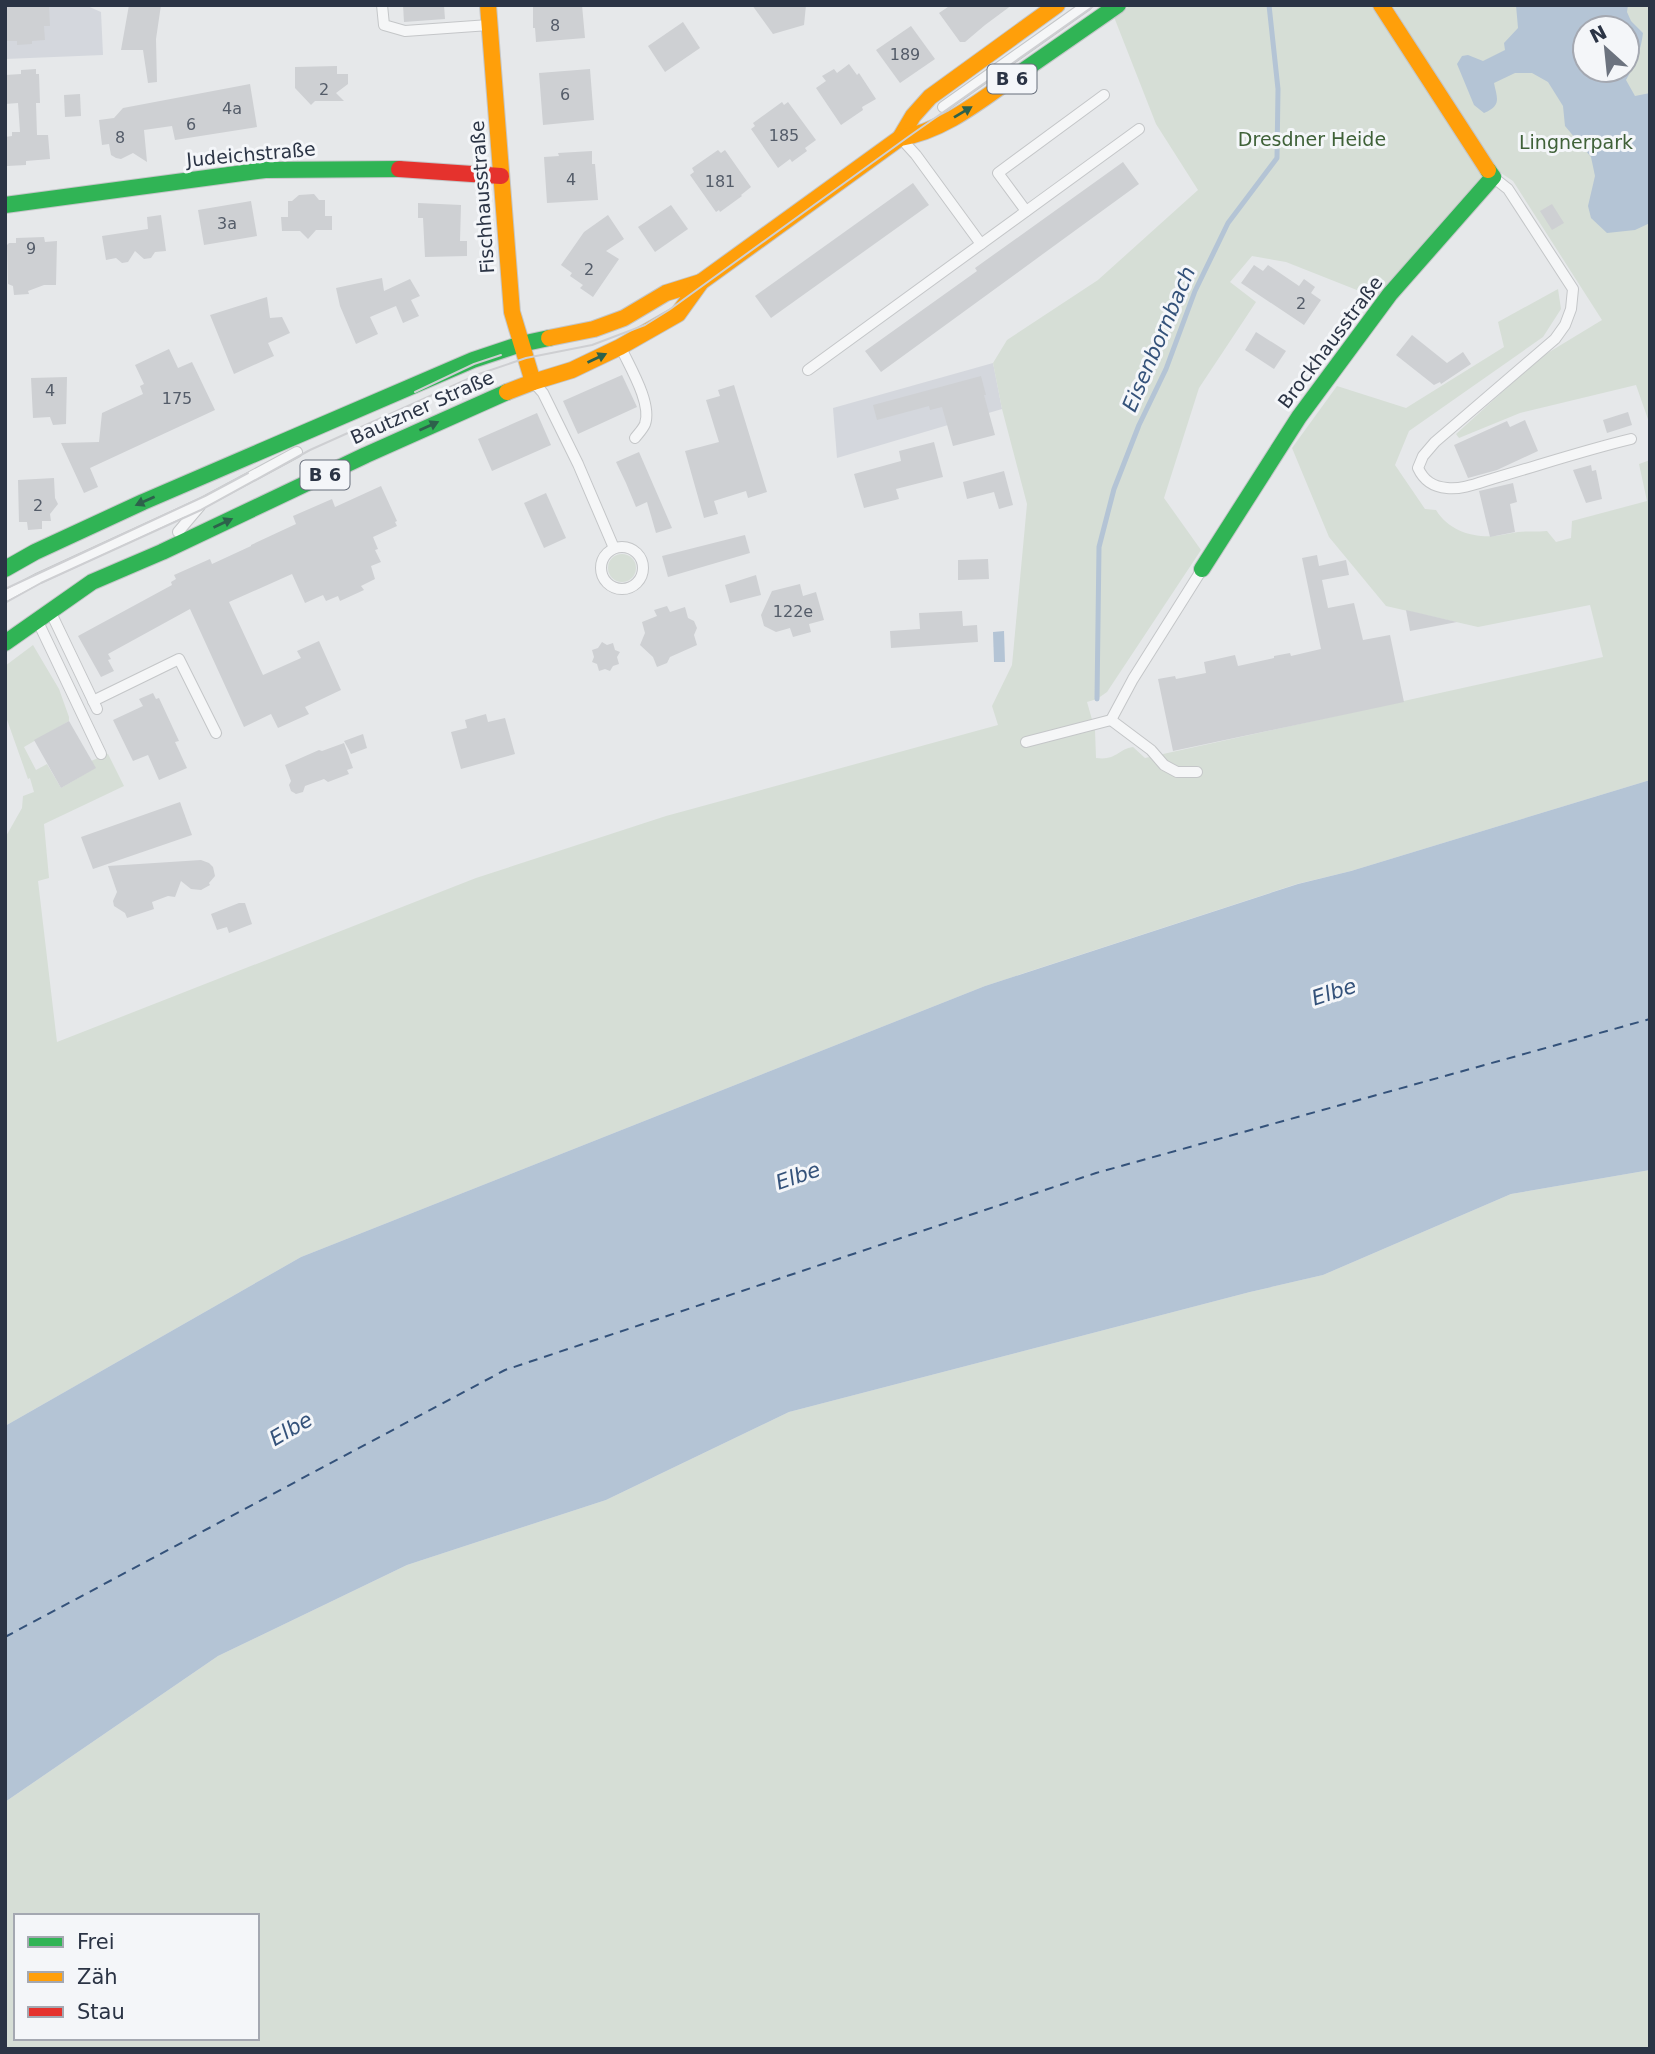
<svg xmlns="http://www.w3.org/2000/svg" width="1655" height="2054" viewBox="0 0 1655 2054" font-family="'DejaVu Sans',sans-serif">
	<style>
		.built { fill: #d4d7dd }
		.green { fill: #d6ded6; fill-rule: evenodd }
		.water { fill: #b4c4d5; fill-rule: evenodd }
		.lines { fill: none; stroke-linecap: round; stroke-linejoin: round }
		.stream { stroke: #b4c4d5; stroke-width: 5 }
		.ferry { stroke: #34527a; stroke-width: 2; stroke-dasharray: 9 7; stroke-linecap: butt }
		.building { fill: #ced0d3 }
		.lane-casing { stroke: #c4c6c8; stroke-width: 12 }
		.fast-casing { stroke: #c4c6c8; stroke-width: 18 }
		.slow-casing { stroke: #c4c6c8; stroke-width: 18 }
		.jam-casing { stroke: #c4c6c8; stroke-width: 18 }
		.lane { stroke: #f5f6f7; stroke-width: 10 }
		.fast { stroke: #30b455; stroke-width: 16 }
		.slow { stroke: #ff9f0a; stroke-width: 16 }
		.jam { stroke: #e5322d; stroke-width: 16 }
		.tram { stroke: #cecfd2; stroke-width: 2 }
		.oneway { fill: #2d614b }
		.labels { text-anchor: middle; stroke-width: 6; stroke-linejoin: round; paint-order: stroke }
		.number-label { font-size: 16px; fill: #545c69 }
		.shield { fill: #f4f6f9; stroke: #676e7b; stroke-width: 2 }
		.shield-label { font-size: 18px; font-weight: bold; fill: #2b3445 }
		.park-label { font-size: 19px; fill: #3f6138; stroke: #f4f6f9 }
		.street-label { font-size: 19px; fill: #2b3445; stroke: #f4f6f9 }
		.water-label { font-size: 21px; font-style: italic; fill: #34527a; stroke: #f4f6f9 }
	</style>
	<rect width="100%" height="100%" fill="#e6e8ea"/>
	<!-- built -->
	<g class="built">
		<path d="M 5,5 L 85,5 L 101,12 L 103,55 L 5,59 Z"/>
		<path d="M 993,363 L 1002,409 L 837,458 L 833,408 Z"/>
	</g>
	<!-- green -->
	<g class="green">
		<path d="M 1131,5 L 1373,5 L 1483,175 L 1377,298 L 1286,262 L 1252,256 L 1230,282 L 1256,302 L 1199,388 L 1164,498 L 1201,550 L 1107,692 L 1097,699 L 1087,702 L 1095,730 L 1096,758 C 1116,761 1118,749 1133,747 L 1145,758 L 1603,657 L 1590,605 L 1478,627 L 1386,606 L 1329,537 L 1292,448 L 1337,386 L 1406,408 L 1504,347 L 1498,322 L 1558,289 L 1561,309 L 1543,337 L 1409,431 L 1395,465 L 1425,509 L 1436,510 C 1449,531 1473,538 1496,536 C 1503,535 1510,533 1518,532 C 1527,531 1537,532 1547,531 L 1556,542 L 1571,538 L 1572,521 L 1647,501 L 1639,464 L 1650,460 L 1650,780 L 1351,871 L 1297,884 L 985,986 L 301,1257 L 5,1426 L 5,838 L 22,808 L 23,796 L 34,792 L 30,778 L 28,779 L 5,714 L 5,666 L 33,645 L 59,689 L 69,717 L 69,721 L 24,747 L 36,770 L 47,764 L 61,788 L 95,768 L 91,761 L 108,754 L 124,786 L 44,824 L 49,878 L 38,881 L 57,1042 L 476,878 L 666,816 L 998,725 L 992,706 L 1012,665 L 1027,504 L 1002,409 L 993,363 L 1007,340 L 1098,280 L 1198,190 L 1156,124 L 1114,17 Z"/>
		<path d="M 1392,5 L 1650,5 L 1650,425 L 1636,385 L 1520,413 L 1459,438 L 1456,434 L 1541,357 L 1602,320 L 1513,181 L 1495,169 ZM 1585,28 L 1627,28 L 1627,70 L 1585,70 Z"/>
		<circle cx="622" cy="568" r="14"/>
		<path d="M 1650,1170 L 1650,2049 L 5,2049 L 5,1802 L 218,1656 L 407,1565 L 606,1500 L 789,1412 L 1250,1292 L 1323,1275 L 1511,1194 ZM 16,1916 L 257,1916 L 257,2038 L 16,2038 Z"/>
	</g>
	<!-- water -->
	<g class="water">
		<path d="M 1516,5 L 1628,5 L 1627,12 L 1631,21 L 1643,33 C 1641,50 1635,65 1626,80 L 1635,96 L 1650,93 L 1650,223 L 1635,230 L 1607,233 L 1591,218 L 1588,206 L 1595,176 L 1591,157 L 1565,126 L 1563,106 L 1548,82 L 1532,73 L 1515,73 L 1494,83 C 1497,98 1502,106 1484,113 L 1474,105 L 1457,64 L 1462,56 L 1468,55 L 1483,61 L 1505,50 L 1504,43 L 1518,28 ZM 1585,28 L 1627,28 L 1627,70 L 1585,70 Z"/>
		<path d="M 1004,631 L 1005,662 L 994,662 L 993,632 Z"/>
		<path d="M 1650,780 L 1650,1170 L 1511,1194 L 1323,1275 L 1250,1292 L 789,1412 L 606,1500 L 407,1565 L 218,1656 L 5,1802 L 5,1426 L 301,1257 L 985,986 L 1298,884 L 1351,871 Z"/>
	</g>
	<g class="lines">
		<!-- stream -->
		<path class="stream" d="M 1097,699 L 1099,547 L 1114,489 L 1139,425 L 1166,369 L 1195,291 L 1228,223 L 1277,158 L 1278,89 L 1269,5"/>
		<!-- ferry -->
		<path class="ferry" d="M 5,1637 L 505,1370 L 1096,1173 L 1650,1019"/>
	</g>
	<!-- building -->
	<g class="building">
		<path d="M 29,5 L 49,5 L 50,26 L 44,26 L 45,40 L 32,41 L 32,44 L 17,45 L 17,41 L 7,41 L 5,7 Z"/>
		<path d="M 129,5 L 161,5 L 156,39 L 157,82 L 148,83 L 143,50 L 121,50 Z"/>
		<path d="M 403,5 L 444,5 L 445,19 L 404,22 Z"/>
		<path d="M 533,5 L 582,5 L 585,38 L 536,42 L 535,28 L 533,28 Z"/>
		<path d="M 752,5 L 806,5 L 804,25 L 773,34 Z"/>
		<path d="M 951,5 L 1012,5 L 985,25 L 965,42 L 960,42 L 939,13 Z"/>
		<path d="M 683,22 L 700,48 L 665,72 L 648,46 Z"/>
		<path d="M 911,26 L 935,59 L 900,83 L 876,50 Z"/>
		<path d="M 849,64 L 857,75 L 859,73 L 876,99 L 862,107 L 863,110 L 841,125 L 816,88 L 826,81 L 822,76 L 834,69 L 837,73 Z"/>
		<path d="M 337,66 L 337,74 L 348,74 L 348,84 L 336,93 L 344,101 L 315,101 L 311,105 L 295,88 L 295,67 Z"/>
		<path d="M 36,69 L 36,74 L 39,74 L 40,103 L 36,103 L 37,135 L 48,135 L 50,159 L 26,161 L 26,165 L 7,166 L 7,162 L 5,162 L 5,137 L 12,136 L 12,132 L 20,132 L 18,103 L 5,104 L 5,75 L 21,74 L 21,70 Z"/>
		<path d="M 590,69 L 594,120 L 543,125 L 539,73 Z"/>
		<path d="M 250,84 L 257,127 L 175,140 L 172,126 L 144,130 L 147,162 L 133,153 L 121,159 L 116,158 L 111,155 L 109,144 L 102,145 L 99,120 L 114,118 L 123,108 Z"/>
		<path d="M 80,94 L 81,116 L 65,117 L 64,95 Z"/>
		<path d="M 782,102 L 784,105 L 788,102 L 816,140 L 805,148 L 807,151 L 792,162 L 790,159 L 778,168 L 751,129 L 755,126 L 753,123 Z"/>
		<path d="M 718,150 L 721,153 L 725,150 L 751,187 L 741,195 L 742,196 L 720,212 L 719,210 L 716,212 L 690,175 L 694,172 L 692,168 Z"/>
		<path d="M 592,151 L 592,164 L 595,164 L 598,200 L 547,203 L 544,157 L 559,156 L 558,153 Z"/>
		<path d="M 1123,162 L 1139,184 L 881,372 L 865,351 L 977,271 L 975,268 Z"/>
		<path d="M 913,183 L 929,205 L 771,318 L 755,296 Z"/>
		<path d="M 314,194 L 319,200 L 325,200 L 325,216 L 332,216 L 332,230 L 316,230 L 308,239 L 300,231 L 282,231 L 281,217 L 288,217 L 288,201 L 292,201 L 299,195 Z"/>
		<path d="M 251,201 L 257,236 L 204,245 L 198,210 Z"/>
		<path d="M 418,203 L 461,205 L 460,241 L 467,241 L 467,256 L 425,257 L 423,218 L 418,218 Z"/>
		<path d="M 1552,204 L 1564,223 L 1552,230 L 1540,211 Z"/>
		<path d="M 671,205 L 688,229 L 655,252 L 638,227 Z"/>
		<path d="M 161,215 L 166,251 L 155,252 L 151,258 L 144,259 L 135,251 L 128,262 L 122,263 L 116,258 L 106,260 L 102,236 L 148,229 L 147,217 Z"/>
		<path d="M 608,215 L 624,239 L 606,251 L 619,259 L 593,297 L 580,288 L 583,285 L 570,276 L 572,273 L 561,265 L 584,232 Z"/>
		<path d="M 44,237 L 45,242 L 57,241 L 56,285 L 44,285 L 28,291 L 29,294 L 14,295 L 13,286 L 8,284 L 7,245 L 9,243 L 16,243 L 16,238 Z"/>
		<path d="M 1254,265 L 1263,271 L 1268,265 L 1299,286 L 1304,279 L 1315,287 L 1311,293 L 1321,300 L 1304,325 L 1241,283 Z"/>
		<path d="M 382,278 L 384,291 L 410,279 L 420,296 L 411,300 L 419,316 L 403,323 L 396,306 L 370,317 L 378,334 L 356,344 L 340,306 L 336,288 Z"/>
		<path d="M 267,297 L 270,318 L 282,317 L 290,333 L 268,343 L 274,356 L 234,374 L 210,315 Z"/>
		<path d="M 1256,332 L 1286,351 L 1274,369 L 1245,350 Z"/>
		<path d="M 1412,335 L 1447,363 L 1463,352 L 1471,364 L 1441,384 L 1440,382 L 1434,385 L 1396,355 Z"/>
		<path d="M 169,349 L 178,368 L 192,362 L 215,410 L 90,468 L 98,487 L 84,493 L 61,443 L 99,442 L 102,413 L 143,394 L 140,386 L 144,384 L 135,365 Z"/>
		<path d="M 622,375 L 637,407 L 578,434 L 563,401 Z"/>
		<path d="M 981,376 L 986,395 L 984,395 L 995,435 L 953,446 L 942,407 L 930,410 L 929,406 L 877,420 L 873,405 Z"/>
		<path d="M 67,377 L 66,424 L 53,425 L 50,417 L 33,418 L 31,378 Z"/>
		<path d="M 734,385 L 767,492 L 748,498 L 746,491 L 714,501 L 718,514 L 704,518 L 685,451 L 719,442 L 706,400 L 720,396 L 718,390 Z"/>
		<path d="M 1628,412 L 1632,425 L 1607,433 L 1603,420 Z"/>
		<path d="M 537,413 L 551,445 L 492,471 L 478,439 Z"/>
		<path d="M 1525,420 L 1538,451 L 1497,470 L 1468,478 L 1454,445 L 1507,421 L 1510,427 Z"/>
		<path d="M 934,442 L 943,477 L 896,489 L 899,499 L 864,508 L 854,474 L 901,461 L 899,451 Z"/>
		<path d="M 639,452 L 649,475 L 672,528 L 656,533 L 647,502 L 636,507 L 626,483 L 616,462 Z"/>
		<path d="M 1591,465 L 1592,471 L 1596,470 L 1602,499 L 1586,503 L 1573,470 Z"/>
		<path d="M 1004,471 L 1013,505 L 999,509 L 994,492 L 967,499 L 963,482 Z"/>
		<path d="M 54,478 L 55,498 L 58,504 L 50,514 L 51,521 L 42,521 L 42,529 L 40,529 L 28,530 L 27,522 L 19,522 L 18,480 Z"/>
		<path d="M 1513,483 L 1517,502 L 1510,504 L 1515,532 L 1490,537 L 1479,491 Z"/>
		<path d="M 381,486 L 397,521 L 395,522 L 397,526 L 373,537 L 378,549 L 375,550 L 381,562 L 371,566 L 375,579 L 361,586 L 364,590 L 340,601 L 338,596 L 326,601 L 323,595 L 305,603 L 292,574 L 229,602 L 263,675 L 301,658 L 297,651 L 319,641 L 341,690 L 305,707 L 309,714 L 278,728 L 271,714 L 244,727 L 190,609 L 108,654 L 111,659 L 108,660 L 114,671 L 101,677 L 78,636 L 172,585 L 171,582 L 176,579 L 174,575 L 210,559 L 212,564 L 251,546 L 251,545 L 296,524 L 293,516 L 332,499 L 335,507 Z"/>
		<path d="M 546,493 L 566,538 L 544,548 L 524,503 Z"/>
		<path d="M 745,535 L 750,553 L 668,577 L 662,556 Z"/>
		<path d="M 1317,555 L 1319,566 L 1346,560 L 1349,575 L 1322,580 L 1328,608 L 1354,603 L 1363,640 L 1390,635 L 1404,702 L 1173,751 L 1158,679 L 1175,676 L 1176,679 L 1206,673 L 1204,662 L 1235,655 L 1238,666 L 1274,658 L 1274,656 L 1290,653 L 1291,656 L 1321,649 L 1302,558 Z"/>
		<path d="M 988,559 L 989,579 L 958,580 L 958,560 Z"/>
		<path d="M 756,575 L 761,595 L 730,603 L 725,585 Z"/>
		<path d="M 800,584 L 803,596 L 816,592 L 824,620 L 809,624 L 811,632 L 793,637 L 790,628 L 776,632 L 764,626 L 761,615 L 772,591 Z"/>
		<path d="M 667,606 L 670,612 L 685,607 L 688,618 L 694,621 L 697,628 L 694,635 L 697,645 L 670,657 L 667,663 L 657,667 L 653,657 L 640,645 L 645,633 L 642,622 L 657,616 L 654,610 Z"/>
		<path d="M 1406,610 L 1457,622 L 1410,631 Z"/>
		<path d="M 962,611 L 963,626 L 977,625 L 978,642 L 891,648 L 890,631 L 920,629 L 919,613 Z"/>
		<path d="M 602,642 L 607,645 L 613,643 L 615,650 L 620,652 L 617,657 L 619,664 L 613,666 L 610,671 L 605,669 L 599,671 L 597,664 L 592,662 L 594,657 L 592,650 L 598,648 Z"/>
		<path d="M 153,693 L 156,699 L 159,698 L 179,741 L 175,742 L 187,768 L 159,780 L 148,755 L 133,761 L 113,720 L 143,706 L 139,699 Z"/>
		<path d="M 486,714 L 488,722 L 505,718 L 515,754 L 461,769 L 451,732 L 467,728 L 465,720 Z"/>
		<path d="M 69,721 L 96,768 L 61,788 L 34,740 Z"/>
		<path d="M 363,734 L 367,748 L 351,754 L 344,741 Z"/>
		<path d="M 344,743 L 353,768 L 347,770 L 349,774 L 328,782 L 324,779 L 305,786 L 303,792 L 296,794 L 291,791 L 289,785 L 291,781 L 285,765 L 319,750 L 322,751 Z"/>
		<path d="M 180,802 L 192,835 L 93,869 L 81,837 Z"/>
		<path d="M 201,860 L 209,863 L 213,867 L 215,876 L 209,883 L 210,885 L 201,890 L 191,889 L 181,881 L 175,897 L 168,896 L 152,902 L 154,909 L 127,918 L 125,913 L 114,906 L 113,901 L 117,892 L 108,866 Z"/>
		<path d="M 239,903 L 245,903 L 252,924 L 229,933 L 227,927 L 217,930 L 211,914 Z"/>
	</g>
	<g class="lines">
		<defs>
			<g id="lane">
				<path d="M 382,5 L 384,25 L 405,31 L 489,25"/>
				<path d="M 943,107 L 1087,5"/>
				<path d="M 906,144 L 916,155 L 981,244"/>
				<path d="M 1494,178 L 1508,189 L 1573,289 L 1571,309 L 1565,325 L 1555,339 L 1435,442 L 1423,456 L 1418,468 C 1424,481 1433,487 1447,488 C 1462,490 1481,482 1495,478 C 1540,465 1585,450 1631,439"/>
				<path d="M 1026,211 L 998,173 L 1104,95"/>
				<path d="M 622,350 C 631,369 652,404 645,424 C 643,429 638,434 635,438"/>
				<path d="M 808,370 L 1139,129"/>
				<path d="M 536,385 L 543,393 L 578,464 L 614,548"/>
				<path d="M 178,532 L 200,506"/>
				<circle cx="622" cy="568" r="21"/>
				<path d="M 5,596 L 37,579 L 202,503 L 297,452"/>
				<path d="M 52,615 L 97,709"/>
				<path d="M 39,624 L 101,754"/>
				<path d="M 93,701 L 179,659 L 216,733"/>
				<path d="M 1111,720 L 1133,679 L 1201,571"/>
				<path d="M 1111,720 L 1151,750 L 1164,765 L 1177,772 L 1197,772"/>
				<path d="M 1026,742 L 1111,720"/>
			</g>
			<g id="fast">
				<path d="M 1017,75 L 1118,5"/>
				<path d="M 5,205 L 265,170 L 399,169"/>
				<path d="M 5,569 L 35,552 L 143,502 L 473,360 L 521,344 L 549,338"/>
				<path d="M 1202,569 L 1299,417 L 1390,294 L 1493,177 L 1488,170"/>
				<path d="M 5,643 L 92,582 L 162,552 L 366,455 L 507,392"/>
			</g>
			<g id="slow">
				<path d="M 488,5 L 512,312 L 533,382"/>
				<path d="M 1381,5 L 1488,170"/>
				<path d="M 900,138 L 913,116 L 930,97 L 1057,5"/>
				<path d="M 549,338 L 594,329 L 624,318 L 666,293 L 701,282"/>
				<path d="M 507,392 L 533,382 L 572,370 L 620,347 L 678,314 L 701,282 L 900,138 C 944,131 981,100 1017,75"/>
			</g>
			<path id="jam" d="M 399,169 L 501,176"/>
		</defs>
		<!-- lane casing -->
		<use href="#lane" class="lane-casing"/>
		<!-- fast casing -->
		<use href="#fast" class="fast-casing"/>
		<!-- slow casing -->
		<use href="#slow" class="slow-casing"/>
		<!-- jam casing -->
		<use href="#jam" class="jam-casing"/>
		<!-- lane -->
		<use href="#lane" class="lane"/>
		<!-- fast -->
		<use href="#fast" class="fast"/>
		<!-- slow -->
		<use href="#slow" class="slow"/>
		<!-- jam -->
		<use href="#jam" class="jam"/>
		<!-- tram -->
		<g class="tram">
			<path d="M 415,392 L 474,364 L 501,355"/>
			<path d="M 5,589 L 205,496 L 248,473"/>
			<path d="M 5,603 L 41,583 L 201,510 L 310,450 L 479,374 L 526,358 L 592,345 L 645,325 L 669,310 L 908,137 L 1095,5"/>
		</g>
	</g>
	<!-- one-way arrows -->
	<defs><path id="oneway-solid" d="M-6-.8H1V-3.2L6.5 0L1 3.2V.8H-6Z" transform="scale(1.75)"/></defs>
	<g class="oneway">
		<use href="#oneway-solid" transform="translate(963 112) rotate(-31)"/>
		<use href="#oneway-solid" transform="translate(597 358) rotate(-25)"/>
		<use href="#oneway-solid" transform="translate(429 426) rotate(-24)"/>
		<use href="#oneway-solid" transform="translate(145 501) rotate(156)"/>
		<use href="#oneway-solid" transform="translate(223 523) rotate(-25)"/>
	</g>
	<g class="labels">
		<!-- number labels -->
		<g class="number-label">
			<text x="555" y="31">8</text>
			<text x="905" y="60">189</text>
			<text x="324" y="95">2</text>
			<text x="565" y="100">6</text>
			<text x="232" y="114">4a</text>
			<text x="191" y="130">6</text>
			<text x="784" y="141">185</text>
			<text x="120" y="143">8</text>
			<text x="571" y="185">4</text>
			<text x="720" y="187">181</text>
			<text x="227" y="229">3a</text>
			<text x="31" y="254">9</text>
			<text x="589" y="275">2</text>
			<text x="1301" y="309">2</text>
			<text x="50" y="396">4</text>
			<text x="177" y="404">175</text>
			<text x="38" y="511">2</text>
			<text x="793" y="617">122e</text>
		</g>
		<!-- shield labels -->
		<g class="shield">
			<rect x="987.5" y="64.5" width="49" height="29" rx="5"/>
			<rect x="300.5" y="460.5" width="49" height="29" rx="5"/>
		</g>
		<g class="shield-label">
			<text x="1012" y="85">B 6</text>
			<text x="325" y="481">B 6</text>
		</g>
		<!-- park labels -->
		<g class="park-label">
			<text x="1312" y="146">Dresdner Heide</text>
			<text x="1576" y="149">Lingnerpark</text>
		</g>
		<!-- street labels -->
		<g class="street-label">
			<text transform="translate(251 154) rotate(-5)" y="7">Judeichstraße</text>
			<text transform="translate(482 197) rotate(-94)" y="7">Fischhausstraße</text>
			<text transform="translate(1330 342) rotate(-53)" y="7">Brockhausstraße</text>
			<text transform="translate(422 407) rotate(-24)" y="7">Bautzner Straße</text>
		</g>
		<!-- water labels -->
		<g class="water-label">
			<text transform="translate(1159 339) rotate(-67)" y="7">Eisenbornbach</text>
			<text transform="translate(1334 992) rotate(-18)" y="7">Elbe</text>
			<text transform="translate(798 1176) rotate(-19)" y="7">Elbe</text>
			<text transform="translate(291 1429) rotate(-30)" y="7">Elbe</text>
		</g>
	</g>
	<!-- border -->
	<rect width="1655" height="2054" fill="none" stroke="#2b3445" stroke-width="14"/>
	<!-- legend -->
	<rect x="14" y="1914" width="245" height="126" fill="#f4f6f9" stroke="#a4a8b1" stroke-width="2"/>
	<rect x="28" y="1937" width="35" height="10" fill="#30b455" stroke="#a4a8b1" stroke-width="2"/>
	<text x="77" y="1949" font-size="21" fill="#2b3445">Frei</text>
	<rect x="28" y="1972" width="35" height="10" fill="#ff9f0a" stroke="#a4a8b1" stroke-width="2"/>
	<text x="77" y="1984" font-size="21" fill="#2b3445">Zäh</text>
	<rect x="28" y="2007" width="35" height="10" fill="#e5322d" stroke="#a4a8b1" stroke-width="2"/>
	<text x="77" y="2019" font-size="21" fill="#2b3445">Stau</text>
	<!-- north arrow -->
	<g transform="translate(1606 49) rotate(333)"><circle r="33" fill="#f4f6f9" stroke="#a4a8b1" stroke-width="2"/>
	<path d="M0-5L12 26L0 18L-12 26Z" fill="#6c737f"/>
	<text y="-10" font-size="19" font-weight="bold" text-anchor="middle" fill="#2b3445">N</text>
	</g>
</svg>
